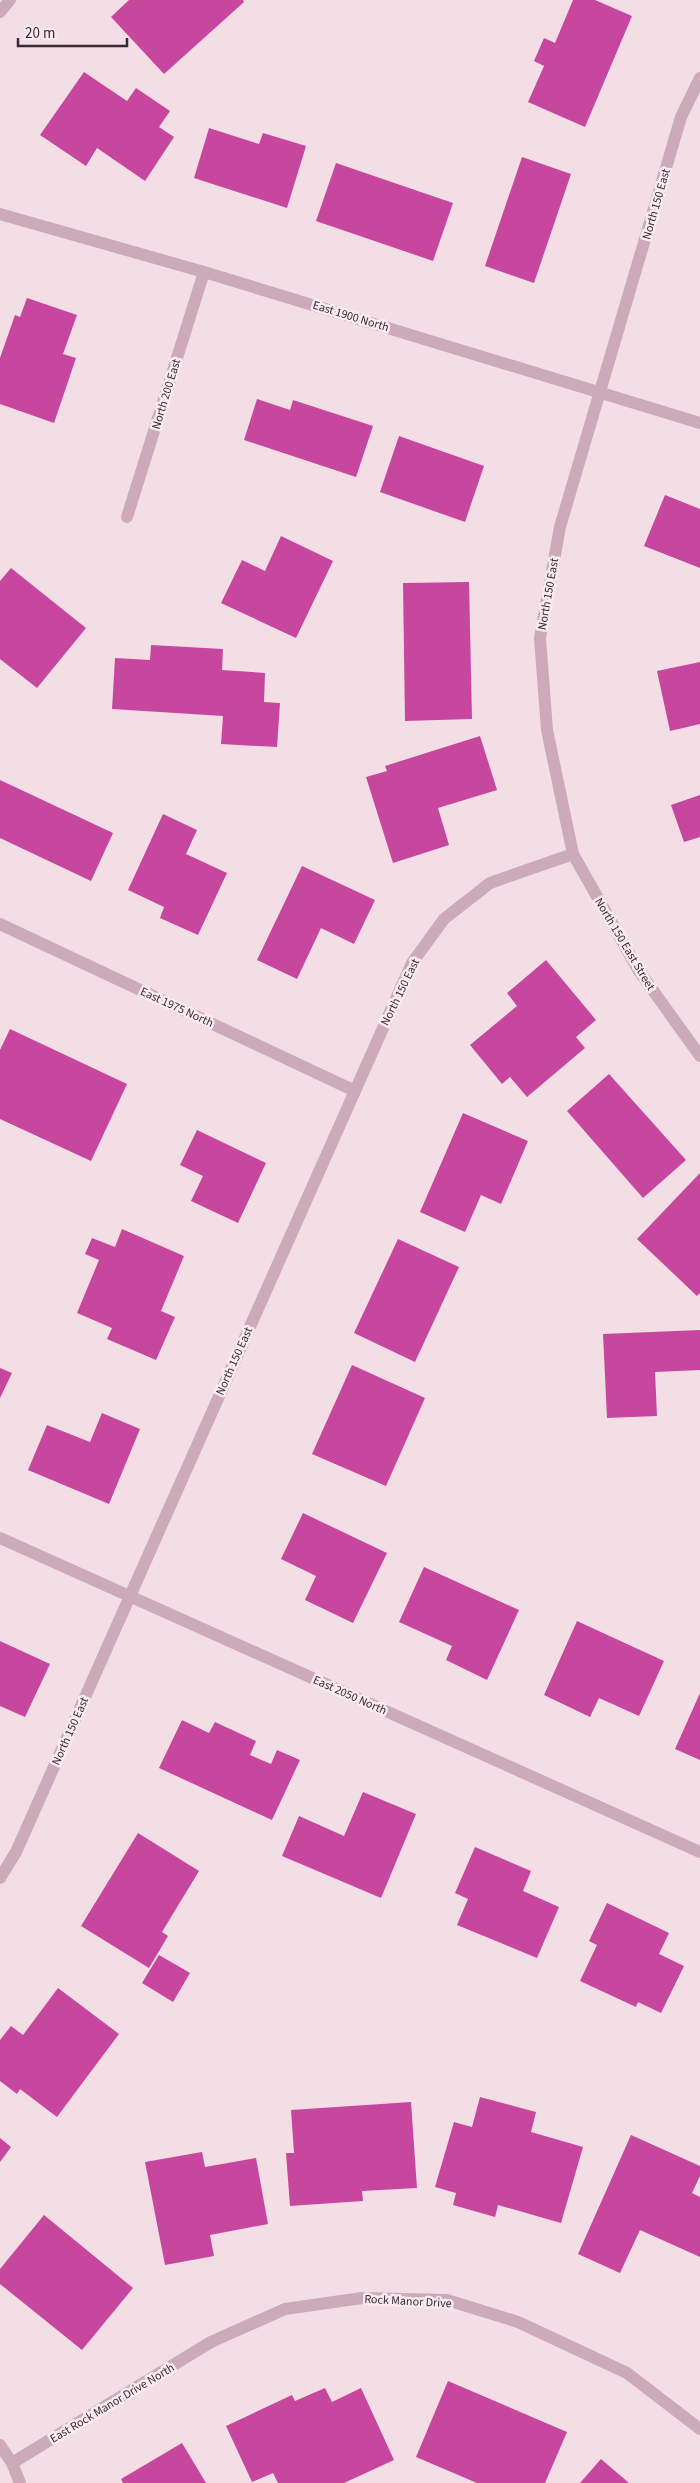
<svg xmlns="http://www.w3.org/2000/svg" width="700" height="2483" viewBox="0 0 700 2483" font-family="'Source Sans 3',sans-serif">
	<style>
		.building { fill: #c8479e }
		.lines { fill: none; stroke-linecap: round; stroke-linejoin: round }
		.minor { stroke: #ccaab9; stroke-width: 12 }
		.labels { text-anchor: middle; stroke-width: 5; stroke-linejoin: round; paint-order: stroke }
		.street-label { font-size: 12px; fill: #392933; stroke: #faebf1 }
	</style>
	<rect width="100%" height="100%" fill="#f3dee6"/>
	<!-- building -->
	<g class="building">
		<path d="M 129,0 L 243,0 L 244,2 L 164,74 L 111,17 Z"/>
		<path d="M 573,0 L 595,0 L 632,16 L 585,127 L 528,102 L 544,66 L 534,61 L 544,38 L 555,43 Z"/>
		<path d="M 84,72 L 127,101 L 136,88 L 170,111 L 159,127 L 174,137 L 145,181 L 97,148 L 86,166 L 40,135 Z"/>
		<path d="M 209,128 L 259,144 L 263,133 L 306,146 L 287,208 L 194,178 Z"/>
		<path d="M 522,157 L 571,174 L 534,283 L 485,266 Z"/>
		<path d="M 336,163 L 453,203 L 433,261 L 316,221 Z"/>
		<path d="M 27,298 L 77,315 L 63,354 L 76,358 L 54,423 L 0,404 L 0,358 L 15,315 L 20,317 Z"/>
		<path d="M 257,399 L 290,410 L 293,400 L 373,426 L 356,477 L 244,440 Z"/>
		<path d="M 399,436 L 484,466 L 465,522 L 380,492 Z"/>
		<path d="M 665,495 L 700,509 L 700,568 L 644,546 Z"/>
		<path d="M 281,536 L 333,561 L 296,638 L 221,603 L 242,560 L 265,571 Z"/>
		<path d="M 11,568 L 86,628 L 37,688 L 0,659 L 0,581 Z"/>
		<path d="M 469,582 L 472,719 L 405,721 L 403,583 Z"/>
		<path d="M 151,645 L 223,649 L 222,670 L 265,673 L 264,702 L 280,703 L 277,747 L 221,744 L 223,716 L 112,709 L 115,658 L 150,660 Z"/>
		<path d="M 700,662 L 700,724 L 670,731 L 657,671 Z"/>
		<path d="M 480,736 L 497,790 L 438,808 L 449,845 L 393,863 L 366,777 L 387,771 L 385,766 Z"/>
		<path d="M 0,780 L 113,833 L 91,881 L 0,838 Z"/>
		<path d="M 700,795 L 700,837 L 684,842 L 671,805 Z"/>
		<path d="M 163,814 L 197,830 L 186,854 L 227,873 L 198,935 L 160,918 L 164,907 L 128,890 Z"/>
		<path d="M 302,866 L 375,900 L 354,944 L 321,928 L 297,979 L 257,960 Z"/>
		<path d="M 546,960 L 596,1020 L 576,1037 L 585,1048 L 527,1097 L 510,1077 L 502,1084 L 470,1045 L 517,1006 L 507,993 Z"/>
		<path d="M 10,1029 L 127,1084 L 91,1161 L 0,1119 L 0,1050 Z"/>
		<path d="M 609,1074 L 686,1160 L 643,1198 L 567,1111 Z"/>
		<path d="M 463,1113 L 528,1141 L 501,1204 L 481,1195 L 465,1232 L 420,1212 Z"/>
		<path d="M 197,1130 L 266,1163 L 238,1223 L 191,1201 L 203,1176 L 180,1165 Z"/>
		<path d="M 700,1173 L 700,1293 L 697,1296 L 637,1239 Z"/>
		<path d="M 122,1229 L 184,1256 L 161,1311 L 175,1317 L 156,1360 L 107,1339 L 112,1328 L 77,1313 L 99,1260 L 85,1254 L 92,1238 L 115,1247 Z"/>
		<path d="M 398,1239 L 459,1267 L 415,1362 L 354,1333 Z"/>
		<path d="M 700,1330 L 700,1370 L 655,1372 L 657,1416 L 607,1418 L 603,1334 Z"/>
		<path d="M 352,1365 L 425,1398 L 386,1486 L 312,1454 Z"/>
		<path d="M 0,1368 L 12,1373 L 0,1398 Z"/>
		<path d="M 102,1413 L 140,1429 L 109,1504 L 28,1470 L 47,1425 L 90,1442 Z"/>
		<path d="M 303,1513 L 387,1553 L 353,1623 L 305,1600 L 316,1576 L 281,1559 Z"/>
		<path d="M 424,1567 L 519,1610 L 487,1680 L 446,1660 L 452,1646 L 399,1622 Z"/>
		<path d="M 577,1621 L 664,1661 L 639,1716 L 599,1698 L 590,1717 L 544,1695 Z"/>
		<path d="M 0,1641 L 50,1664 L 25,1717 L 0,1706 Z"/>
		<path d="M 700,1693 L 700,1760 L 675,1749 Z"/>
		<path d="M 182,1720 L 209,1733 L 215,1722 L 256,1741 L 250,1755 L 271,1764 L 277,1750 L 300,1760 L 272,1820 L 159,1768 Z"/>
		<path d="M 363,1792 L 416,1814 L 381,1898 L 282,1856 L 299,1816 L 344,1836 Z"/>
		<path d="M 138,1833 L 199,1871 L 162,1932 L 168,1936 L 149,1968 L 81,1926 Z"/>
		<path d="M 475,1847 L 531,1871 L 523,1891 L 559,1907 L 537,1958 L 457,1925 L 468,1899 L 455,1893 Z"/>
		<path d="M 607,1903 L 669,1933 L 659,1954 L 684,1966 L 661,2013 L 638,2002 L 636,2007 L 580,1981 L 597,1945 L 589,1941 Z"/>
		<path d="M 159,1955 L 190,1973 L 173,2002 L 142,1983 Z"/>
		<path d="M 58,1988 L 119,2034 L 57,2117 L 20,2089 L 17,2094 L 0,2081 L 0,2040 L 11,2026 L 23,2035 Z"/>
		<path d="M 480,2097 L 536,2112 L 531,2132 L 583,2147 L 561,2223 L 498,2205 L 495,2217 L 453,2205 L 456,2193 L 435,2187 L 454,2122 L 472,2127 Z"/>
		<path d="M 411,2102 L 417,2188 L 362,2191 L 363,2201 L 290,2206 L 286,2153 L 294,2153 L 291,2110 Z"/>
		<path d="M 631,2135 L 700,2166 L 700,2176 L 692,2193 L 700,2197 L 700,2257 L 640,2230 L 620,2273 L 578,2254 Z"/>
		<path d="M 0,2138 L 11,2147 L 0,2162 Z"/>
		<path d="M 202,2152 L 205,2167 L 256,2158 L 268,2224 L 210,2235 L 214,2256 L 165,2265 L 145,2162 Z"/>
		<path d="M 44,2215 L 133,2288 L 82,2350 L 0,2284 L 0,2269 Z"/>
		<path d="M 448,2381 L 567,2432 L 545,2483 L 477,2483 L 416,2457 Z"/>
		<path d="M 325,2388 L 332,2402 L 361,2388 L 394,2460 L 344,2483 L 278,2483 L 273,2473 L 252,2482 L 226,2426 L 292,2395 L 295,2401 Z"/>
		<path d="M 182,2443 L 206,2483 L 123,2483 L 121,2479 Z"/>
		<path d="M 601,2459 L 629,2483 L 580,2483 Z"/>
	</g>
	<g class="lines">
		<!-- minor -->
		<g class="minor">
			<path d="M 0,12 L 10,0"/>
			<path d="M 700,78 L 681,117 L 560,527 L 540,638 L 547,730 L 573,854 L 639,971 L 700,1056"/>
			<path d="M 0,214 L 204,272 L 700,423"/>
			<path d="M 127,517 L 204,272"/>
			<path d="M 0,924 L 355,1091"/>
			<path d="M 0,1538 L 700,1852"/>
			<path d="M 0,1878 L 16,1852 L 412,963 L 444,919 L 490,883 L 573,854"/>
			<path d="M 0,2445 L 12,2463 L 20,2483"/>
			<path d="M 12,2463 L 211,2342 L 285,2309 L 362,2298 L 447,2300 L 518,2322 L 627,2373 L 700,2429"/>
		</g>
	</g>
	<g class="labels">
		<!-- street labels -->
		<g class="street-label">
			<text transform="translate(656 204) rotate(-74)" y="4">North 150 East</text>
			<text transform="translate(351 316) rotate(17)" y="4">East 1900 North</text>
			<text transform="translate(166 394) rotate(-73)" y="4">North 200 East</text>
			<text transform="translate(548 594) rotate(-80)" y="4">North 150 East</text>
			<text transform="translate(625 944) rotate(59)" y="4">North 150 East Street</text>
			<text transform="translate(400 992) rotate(-64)" y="4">North 150 East</text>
			<text transform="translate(177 1007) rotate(25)" y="4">East 1975 North</text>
			<text transform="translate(234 1361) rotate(-66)" y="4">North 150 East</text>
			<text transform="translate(350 1695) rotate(24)" y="4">East 2050 North</text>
			<text transform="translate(70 1731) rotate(-66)" y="4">North 150 East</text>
			<text transform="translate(408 2301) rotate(3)" y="4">Rock Manor Drive</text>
			<text transform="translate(112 2403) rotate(-31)" y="4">East Rock Manor Drive North</text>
		</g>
	</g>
	<!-- scale -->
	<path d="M18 38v8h109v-8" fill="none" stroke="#392933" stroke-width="2.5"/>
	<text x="25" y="38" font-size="15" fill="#392933" stroke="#faebf1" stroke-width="4" paint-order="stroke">20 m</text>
</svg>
